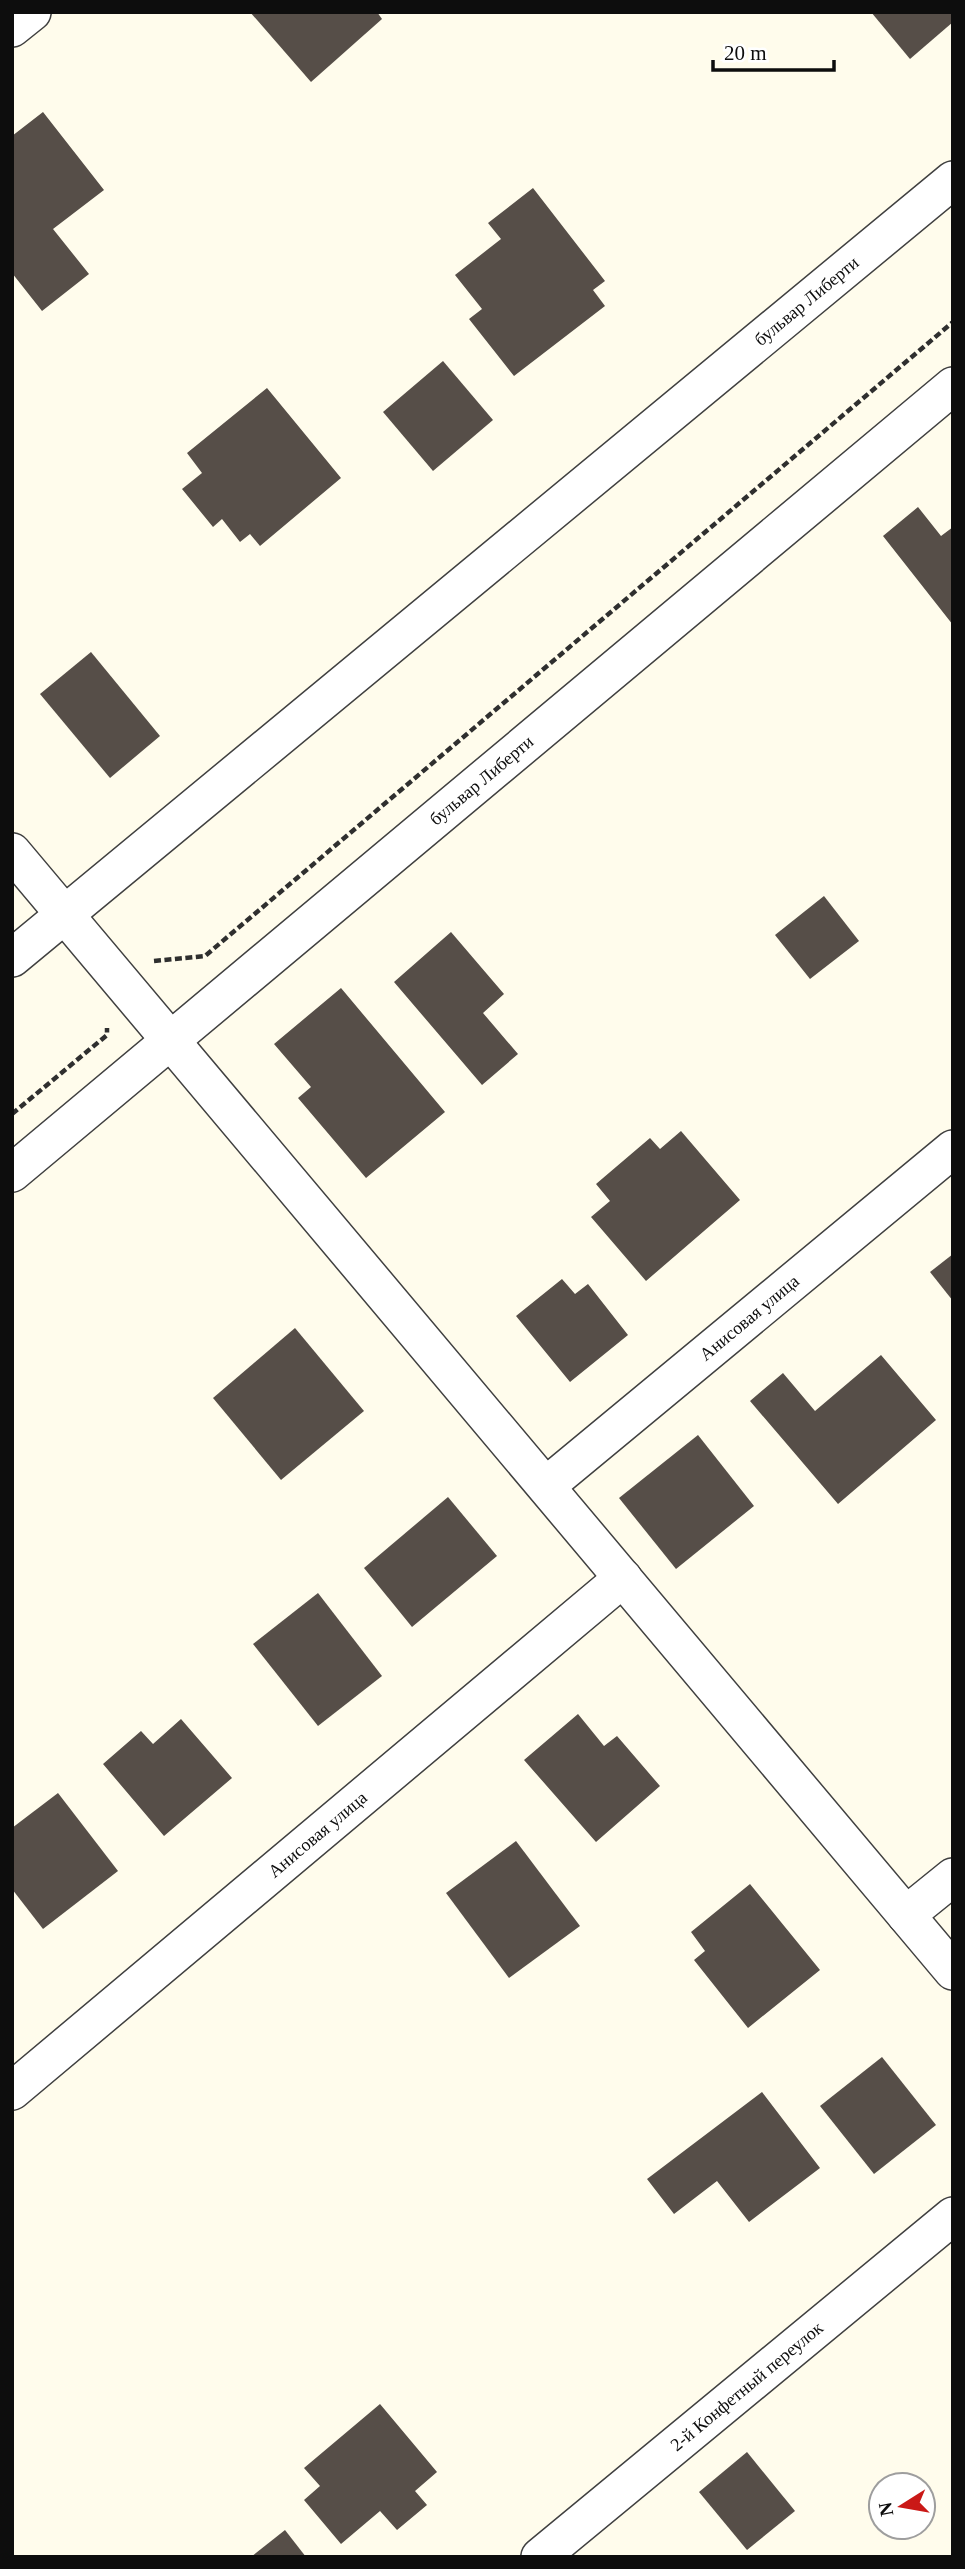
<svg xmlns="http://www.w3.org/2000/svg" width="965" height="2569" viewBox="0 0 965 2569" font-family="'Times New Roman',serif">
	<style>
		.building { fill: #564e48 }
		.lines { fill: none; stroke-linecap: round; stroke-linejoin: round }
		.street-casing { stroke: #404040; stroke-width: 40 }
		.path { stroke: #2f2f2f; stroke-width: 4.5; stroke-dasharray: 7 3.5; stroke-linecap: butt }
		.street { stroke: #fff; stroke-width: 37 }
		.labels { text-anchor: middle; stroke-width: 7; stroke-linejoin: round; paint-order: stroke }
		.street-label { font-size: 18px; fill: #0d0d0d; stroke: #fff }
	</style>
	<rect width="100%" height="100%" fill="#fffcec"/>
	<!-- building -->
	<g class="building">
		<path d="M 250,12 L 377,12 L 382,19 L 311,82 Z"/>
		<path d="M 871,12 L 953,12 L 953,22 L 910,59 Z"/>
		<path d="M 43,112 L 104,190 L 53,229 L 89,274 L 42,311 L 12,273 L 12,136 Z"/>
		<path d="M 533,188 L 605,281 L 593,290 L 605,306 L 514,376 L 469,319 L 482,309 L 455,275 L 501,239 L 488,223 Z"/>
		<path d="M 443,361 L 493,420 L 433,471 L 383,412 Z"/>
		<path d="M 267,388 L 341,478 L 260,546 L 250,534 L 240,542 L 222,519 L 213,527 L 182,489 L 202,473 L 187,453 Z"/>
		<path d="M 918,507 L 941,536 L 953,527 L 953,625 L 883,536 Z"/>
		<path d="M 91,652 L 160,736 L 110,778 L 40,694 Z"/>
		<path d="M 824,896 L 859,941 L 810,979 L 775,935 Z"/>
		<path d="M 451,932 L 504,994 L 483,1013 L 518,1054 L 482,1085 L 394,982 Z"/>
		<path d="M 341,988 L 445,1112 L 366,1178 L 298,1098 L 311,1087 L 274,1044 Z"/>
		<path d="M 681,1131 L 740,1200 L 646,1281 L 591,1217 L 610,1201 L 596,1184 L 650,1138 L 660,1149 Z"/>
		<path d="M 953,1254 L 953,1301 L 930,1272 Z"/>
		<path d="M 562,1279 L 575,1294 L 588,1284 L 628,1335 L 570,1382 L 516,1316 Z"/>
		<path d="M 295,1328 L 364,1411 L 281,1480 L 213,1398 Z"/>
		<path d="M 881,1355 L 936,1420 L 838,1504 L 750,1401 L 783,1373 L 815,1411 Z"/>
		<path d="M 698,1435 L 754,1506 L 676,1569 L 619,1498 Z"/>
		<path d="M 448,1497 L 497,1556 L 412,1627 L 364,1568 Z"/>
		<path d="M 318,1593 L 382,1676 L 318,1726 L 253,1644 Z"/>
		<path d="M 578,1714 L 604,1746 L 617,1736 L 660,1786 L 596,1842 L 524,1760 Z"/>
		<path d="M 181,1719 L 232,1778 L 164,1836 L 103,1764 L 141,1731 L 153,1744 Z"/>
		<path d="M 58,1793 L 118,1871 L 43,1929 L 12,1889 L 12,1828 Z"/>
		<path d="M 516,1841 L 580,1926 L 509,1978 L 446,1893 Z"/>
		<path d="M 750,1884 L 820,1970 L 748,2028 L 694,1960 L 705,1951 L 691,1932 Z"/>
		<path d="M 882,2057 L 936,2125 L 874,2174 L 820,2106 Z"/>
		<path d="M 762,2092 L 820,2168 L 749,2222 L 717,2181 L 674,2214 L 647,2179 Z"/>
		<path d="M 380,2404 L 437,2472 L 415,2491 L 427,2505 L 397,2530 L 380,2511 L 341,2544 L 304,2500 L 320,2486 L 304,2468 Z"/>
		<path d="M 747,2452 L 795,2511 L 747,2550 L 699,2492 Z"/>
		<path d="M 285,2530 L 306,2557 L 251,2557 Z"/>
	</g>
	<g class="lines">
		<defs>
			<g id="street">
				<path d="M 12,28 L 32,12"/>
				<path d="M 12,852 L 953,1971"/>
				<path id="s1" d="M 12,958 L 953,180"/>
				<path id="s2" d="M 12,1173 L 953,386"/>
				<path id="s3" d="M 546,1486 L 953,1149"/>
				<path d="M 906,1915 L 953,1877"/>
				<path id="s4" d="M 12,2091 L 623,1578"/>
				<path id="s5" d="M 540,2557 L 953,2216"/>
			</g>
		</defs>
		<!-- street casing -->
		<use href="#street" class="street-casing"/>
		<!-- path -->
		<g class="path">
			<path d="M 154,961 L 205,956 L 953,322"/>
			<path d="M 12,1114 L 107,1035 L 107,1028"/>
		</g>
		<!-- street -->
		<use href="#street" class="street"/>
	</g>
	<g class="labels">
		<!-- street labels -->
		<g class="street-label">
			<text dy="6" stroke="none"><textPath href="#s1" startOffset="1031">бульвар Либерти</textPath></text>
			<text dy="6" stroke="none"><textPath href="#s2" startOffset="612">бульвар Либерти</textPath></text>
			<text dy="6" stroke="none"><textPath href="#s3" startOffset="264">Анисовая улица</textPath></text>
			<text dy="6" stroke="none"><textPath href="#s4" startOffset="399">Анисовая улица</textPath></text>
			<text dy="6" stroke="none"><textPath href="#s5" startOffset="268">2-й Конфетный переулок</textPath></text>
		</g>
	</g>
	<!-- border -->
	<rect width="965" height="2569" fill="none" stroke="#0d0d0d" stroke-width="28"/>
	<!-- north arrow -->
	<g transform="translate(902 2506) rotate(259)"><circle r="33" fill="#ffffff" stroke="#9e9e9e" stroke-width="2"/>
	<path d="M0-5L12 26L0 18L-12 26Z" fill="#ca1917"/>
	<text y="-10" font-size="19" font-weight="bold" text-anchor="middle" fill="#0d0d0d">N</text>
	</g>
	<!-- scale -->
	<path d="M713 60v10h121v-10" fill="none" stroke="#0d0d0d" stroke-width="3.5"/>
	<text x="724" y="60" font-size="21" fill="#0d0d0d" stroke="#ffffff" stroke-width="5" paint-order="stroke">20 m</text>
</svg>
